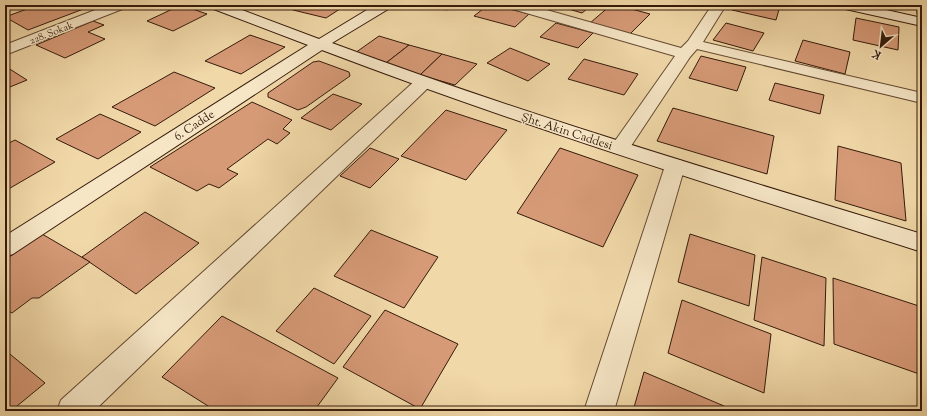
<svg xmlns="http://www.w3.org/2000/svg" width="927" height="416" viewBox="0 0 927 416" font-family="'Sorts Mill Goudy',serif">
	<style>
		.building { fill: #d69a77; stroke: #351a0a }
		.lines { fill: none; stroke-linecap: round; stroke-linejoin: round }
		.street-casing { stroke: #644a32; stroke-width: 2 }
		.secondary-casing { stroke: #351a0a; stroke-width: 2 }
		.street { fill: #f6e6c6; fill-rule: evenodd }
		.secondary { fill: #f6e6c6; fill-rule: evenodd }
		.labels { text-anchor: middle; stroke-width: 3; stroke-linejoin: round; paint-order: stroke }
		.far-street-label { font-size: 10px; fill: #351a0a; stroke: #f6e6c6 }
		.street-label { font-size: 12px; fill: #351a0a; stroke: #f6e6c6 }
	</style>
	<rect width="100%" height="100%" fill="#f1d8a8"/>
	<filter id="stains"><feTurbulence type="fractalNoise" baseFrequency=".005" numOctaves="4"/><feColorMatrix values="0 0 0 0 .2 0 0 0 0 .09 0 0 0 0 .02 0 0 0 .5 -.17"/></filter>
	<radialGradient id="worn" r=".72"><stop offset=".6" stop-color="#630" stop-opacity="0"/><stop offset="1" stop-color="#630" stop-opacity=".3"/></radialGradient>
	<!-- building -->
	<g class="building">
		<path d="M 38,5 L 94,5 L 28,30 L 5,17 Z"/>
		<path d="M 181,5 L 207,14 L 173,31 L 147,21 Z"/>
		<path d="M 300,5 L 346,5 L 326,18 L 293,10 Z"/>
		<path d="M 426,5 L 453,5 L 447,10 Z"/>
		<path d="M 488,5 L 495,5 L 529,14 L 515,27 L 474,16 Z"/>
		<path d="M 555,5 L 592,5 L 582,13 Z"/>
		<path d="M 611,5 L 617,5 L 650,14 L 629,35 L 590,23 Z"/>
		<path d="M 734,5 L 774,5 L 780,6 L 776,20 L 732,10 Z"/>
		<path d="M 917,5 L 922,5 L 922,15 L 917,14 Z"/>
		<path d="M 856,18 L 899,27 L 898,50 L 853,40 Z"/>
		<path d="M 93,21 L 104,25 L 88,32 L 105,39 L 65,58 L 36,45 Z"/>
		<path d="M 556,23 L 593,33 L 578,48 L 540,37 Z"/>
		<path d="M 726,23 L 764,33 L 753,51 L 713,40 Z"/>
		<path d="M 250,35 L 285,47 L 241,74 L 205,61 Z"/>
		<path d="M 379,36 L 409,45 L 386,63 L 355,53 Z"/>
		<path d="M 803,40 L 850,52 L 845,74 L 795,61 Z"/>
		<path d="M 409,45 L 442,54 L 420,75 L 386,63 Z"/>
		<path d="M 510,48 L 550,64 L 528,81 L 487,63 Z"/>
		<path d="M 442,54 L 477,64 L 455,85 L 420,75 Z"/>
		<path d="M 701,56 L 746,67 L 737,91 L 689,78 Z"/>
		<path d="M 584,59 L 638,74 L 624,95 L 568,79 Z"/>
		<path d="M 319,61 L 349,72 L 350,76 L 306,107 L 298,110 L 268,97 L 268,93 L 313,62 Z"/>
		<path d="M 5,66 L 27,80 L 5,89 Z"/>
		<path d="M 174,72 L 215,88 L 155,126 L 112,107 Z"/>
		<path d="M 775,83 L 824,95 L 820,114 L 769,100 Z"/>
		<path d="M 333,94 L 362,104 L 331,130 L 301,118 Z"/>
		<path d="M 252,102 L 292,120 L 283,129 L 290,133 L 277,144 L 268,139 L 227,169 L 238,174 L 219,188 L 209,184 L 197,191 L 150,167 Z"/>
		<path d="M 673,108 L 774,136 L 767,174 L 657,141 Z"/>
		<path d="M 446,110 L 507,130 L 466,180 L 401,156 Z"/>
		<path d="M 100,114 L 141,132 L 98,159 L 56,139 Z"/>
		<path d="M 15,140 L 55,162 L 5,191 L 5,145 Z"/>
		<path d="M 838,146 L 901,163 L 906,221 L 835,200 Z"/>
		<path d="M 370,148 L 399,159 L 370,188 L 340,176 Z"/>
		<path d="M 560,148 L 638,175 L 603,247 L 517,213 Z"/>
		<path d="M 145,212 L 199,243 L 136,294 L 82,257 Z"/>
		<path d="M 371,230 L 438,257 L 404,308 L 334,276 Z"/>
		<path d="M 42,234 L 90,262 L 39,298 L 32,298 L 12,313 L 5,309 L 5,260 Z"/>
		<path d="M 690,234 L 755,255 L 749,306 L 678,282 Z"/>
		<path d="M 762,257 L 826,278 L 824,346 L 754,320 Z"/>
		<path d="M 833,278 L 922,307 L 922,375 L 834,344 Z"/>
		<path d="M 314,288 L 371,316 L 334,364 L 276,331 Z"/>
		<path d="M 682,300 L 771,334 L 764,393 L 668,353 Z"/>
		<path d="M 385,310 L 458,344 L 420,409 L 343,367 Z"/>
		<path d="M 222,316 L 338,378 L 314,411 L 216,411 L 162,377 Z"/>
		<path d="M 5,350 L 45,383 L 11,411 L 5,411 Z"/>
		<path d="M 644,372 L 724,406 L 723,411 L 633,411 Z"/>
	</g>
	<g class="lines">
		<defs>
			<g id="street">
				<path d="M 108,5 L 127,5 L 125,8 L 5,55 L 5,45 Z"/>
				<path d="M 507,5 L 529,5 L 681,48 L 688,41 L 712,5 L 726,5 L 703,42 L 922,93 L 922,103 L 697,49 L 690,57 L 627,152 L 620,154 L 613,152 L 610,148 L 675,56 L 509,8 Z"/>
				<path d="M 423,78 L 429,79 L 431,83 L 429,87 L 94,411 L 57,411 L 61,400 L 417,79 Z"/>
				<path d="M 675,159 L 682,161 L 685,166 L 614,411 L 584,411 L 665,166 L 668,161 Z"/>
			</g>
			<g id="secondary">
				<path d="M 209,5 L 229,5 L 319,39 L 375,5 L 392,5 L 390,8 L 332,43 C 526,115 724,174 922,234 L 922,252 C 721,188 519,125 322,50 L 13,254 L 5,257 L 5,236 L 308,45 L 211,8 Z"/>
				<path d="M 839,5 L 864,5 L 922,18 L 922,26 L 841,8 Z"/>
			</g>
		</defs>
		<!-- street casing -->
		<use href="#street" class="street-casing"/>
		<!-- secondary casing -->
		<use href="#secondary" class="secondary-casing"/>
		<!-- street -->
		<use href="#street" class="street"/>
		<!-- secondary -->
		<use href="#secondary" class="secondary"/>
	</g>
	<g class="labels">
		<!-- far-street labels -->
		<g class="far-street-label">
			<text transform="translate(51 32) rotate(-21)" y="4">228. Sokak</text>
		</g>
		<!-- street labels -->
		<g class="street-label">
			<text transform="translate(194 125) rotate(-33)" y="4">6. Cadde</text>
			<text transform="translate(567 131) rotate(18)" y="4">Şht. Akin Caddesi</text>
		</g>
	</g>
	<!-- margin -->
	<rect width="927" height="416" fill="none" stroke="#f1d8a8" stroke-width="20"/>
	<rect x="6" y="6" width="915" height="404" fill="none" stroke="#351a0a" stroke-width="2"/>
	<rect x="10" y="10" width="907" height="396" fill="none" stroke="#351a0a"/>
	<!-- north arrow -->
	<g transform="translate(881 46) rotate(208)" stroke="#f6e6c6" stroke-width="3" paint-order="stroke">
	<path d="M0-3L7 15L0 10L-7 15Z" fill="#351a0a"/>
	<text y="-6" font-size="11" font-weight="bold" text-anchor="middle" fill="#351a0a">K</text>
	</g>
	<rect width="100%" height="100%" filter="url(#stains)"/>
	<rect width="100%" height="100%" fill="url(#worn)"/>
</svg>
